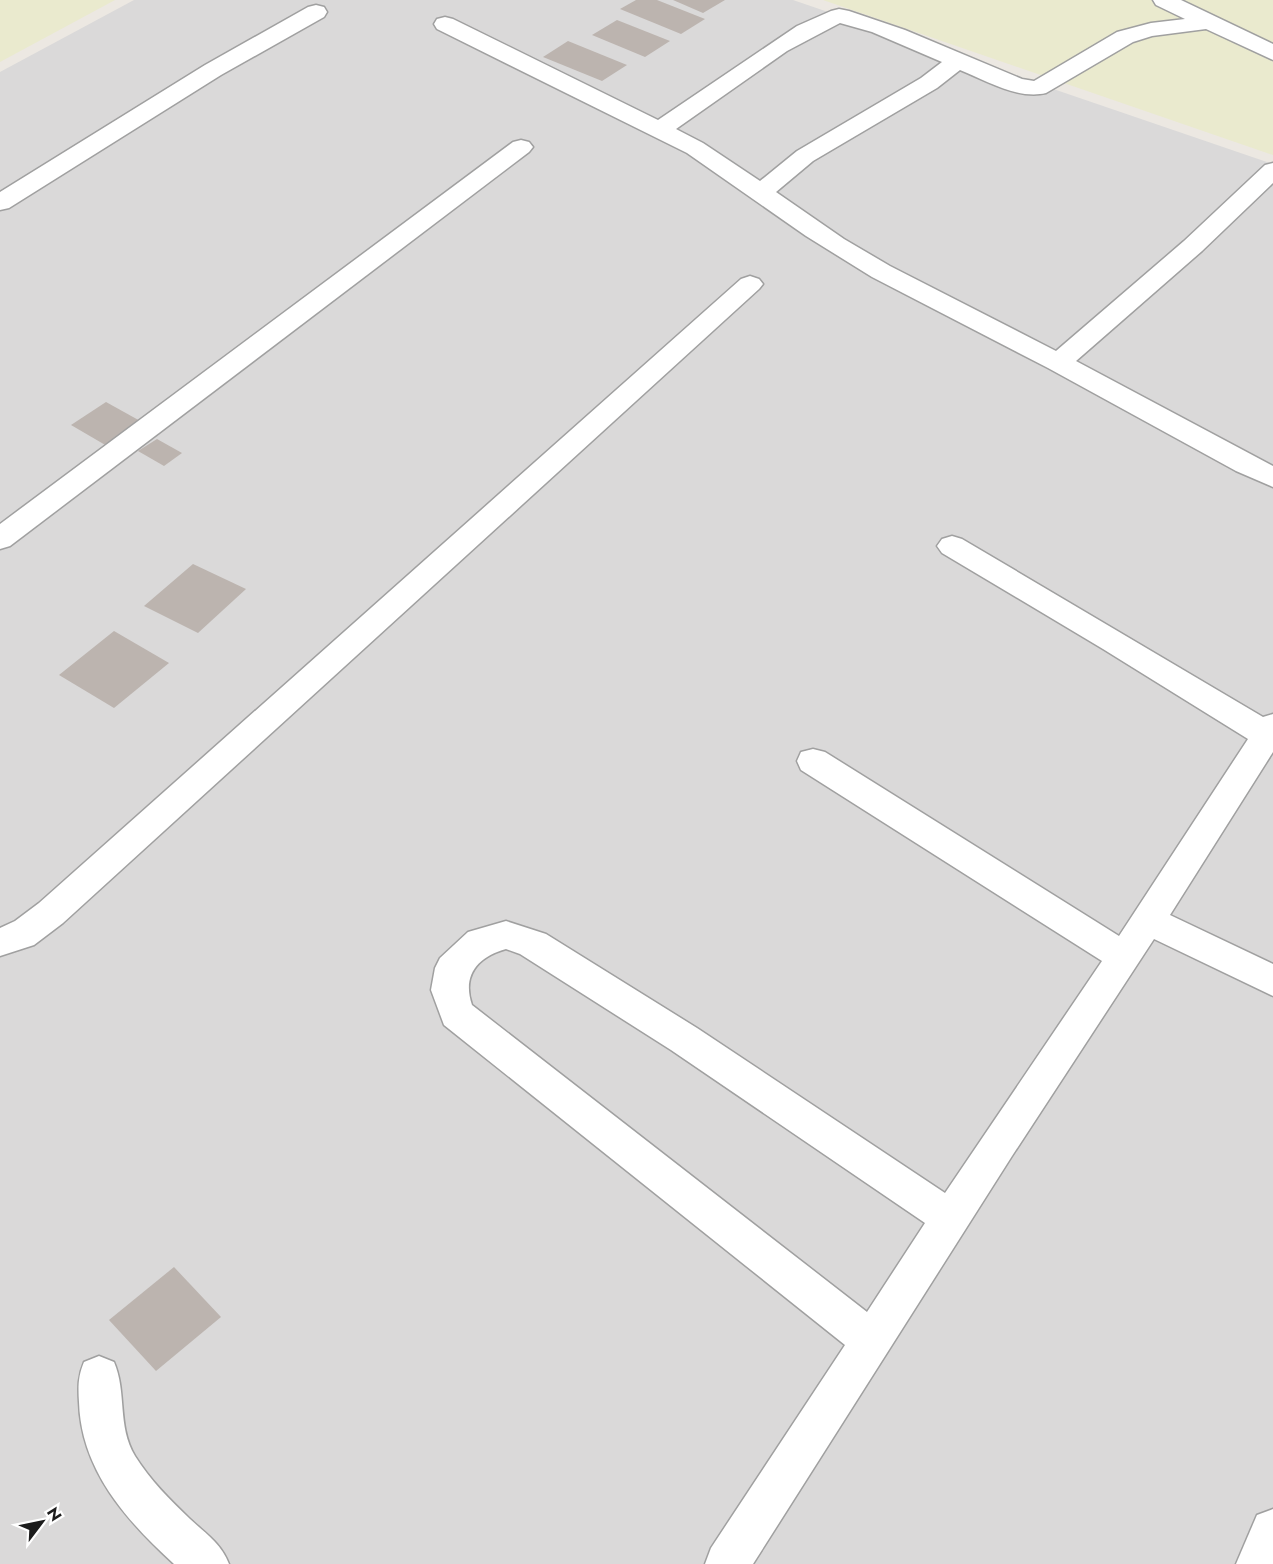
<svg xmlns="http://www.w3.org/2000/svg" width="1273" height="1564" viewBox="0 0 1273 1564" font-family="Jost,sans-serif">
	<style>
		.residential { fill: #dad9d9 }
		.farmland { fill: #eaeace }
		.building { fill: #bcb4af }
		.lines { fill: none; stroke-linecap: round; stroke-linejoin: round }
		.minor-casing { stroke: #a0a0a0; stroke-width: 3 }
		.minor { fill: #fff; fill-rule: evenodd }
	</style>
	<rect width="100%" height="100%" fill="#ece8e2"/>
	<!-- residential -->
	<path class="residential" d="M 134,0 L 793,0 L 1273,164 L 1273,1564 L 0,1564 L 0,72 Z"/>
	<!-- farmland -->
	<g class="farmland">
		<path d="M 0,0 L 115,0 L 0,62 Z"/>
		<path d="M 823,0 L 1273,0 L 1273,155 Z"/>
	</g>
	<!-- building -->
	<g class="building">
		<path d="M 636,0 L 657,0 L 705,19 L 681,34 L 620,9 Z"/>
		<path d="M 673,0 L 725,0 L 703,13 Z"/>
		<path d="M 617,20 L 670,41 L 645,57 L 592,35 Z"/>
		<path d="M 568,41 L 627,65 L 602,81 L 543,57 Z"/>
		<path d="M 106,402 L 142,422 L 107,446 L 71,425 Z"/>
		<path d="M 157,439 L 182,453 L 164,466 L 138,451 Z"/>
		<path d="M 193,564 L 246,589 L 198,633 L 144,606 Z"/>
		<path d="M 114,631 L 169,663 L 114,708 L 59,675 Z"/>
		<path d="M 174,1267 L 221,1317 L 156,1371 L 109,1320 Z"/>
	</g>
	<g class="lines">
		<defs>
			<g id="minor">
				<path d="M 1153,0 L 1181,0 L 1273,44 L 1273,60 L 1206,29 L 1152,36 L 1133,42 L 1046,93 C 1018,100 985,80 960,70 L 937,88 L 813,161 L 776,192 L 844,239 L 890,266 L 1056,351 L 1184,241 L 1265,165 L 1273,163 L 1273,183 L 1202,251 L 1076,361 L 1273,466 L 1273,487 L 1236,471 L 1048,368 L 872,277 L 806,236 L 687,153 L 437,29 L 434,24 L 437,19 L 445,17 L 453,19 L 658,120 L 797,26 L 831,11 L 839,9 L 849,11 L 905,30 L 1022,79 L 1034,81 L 1117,32 L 1151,23 L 1185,19 L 1156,5 ZM 840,23 L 872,32 L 942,62 L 921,78 L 797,151 L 760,181 L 703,143 L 676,129 L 787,51 Z"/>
				<path d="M 316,5 L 324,7 L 327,12 L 324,17 L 221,75 L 9,208 L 0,210 L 0,192 L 205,65 L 308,7 Z"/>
				<path d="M 521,140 L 529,142 L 533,147 L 529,152 L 10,546 L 0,549 L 0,524 L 513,142 Z"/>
				<path d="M 750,276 L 759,279 L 763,284 L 759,289 L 63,923 L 34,945 L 0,956 L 0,928 L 15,921 L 39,903 L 741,279 Z"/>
				<path d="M 952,536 L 962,539 L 1263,717 L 1273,714 L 1273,752 L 1170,915 L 1273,964 L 1273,996 L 1154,939 L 1012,1156 L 753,1564 L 705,1564 L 711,1548 L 845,1345 L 444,1025 L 431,990 L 435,968 L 440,958 L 468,932 L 506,921 L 546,934 L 697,1028 L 945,1193 L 1102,961 L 801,770 L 797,761 L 801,752 L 813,749 L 825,752 L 1119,936 L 1248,739 L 1103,649 L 942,553 L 937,546 L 942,539 ZM 506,949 L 520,954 L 671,1050 L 925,1223 L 867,1312 L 472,1005 C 462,976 477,957 506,949 Z"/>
				<path d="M 99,1356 L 114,1362 C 127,1392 117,1426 135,1456 C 150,1480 170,1500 190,1519 C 206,1534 221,1543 229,1564 L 174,1564 C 126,1520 81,1470 79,1402 C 78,1387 78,1376 84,1362 Z"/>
				<path d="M 1273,1509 L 1273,1564 L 1236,1564 L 1257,1515 Z"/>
			</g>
		</defs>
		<!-- minor casing -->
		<use href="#minor" class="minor-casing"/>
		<!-- minor -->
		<use href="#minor" class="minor"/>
	</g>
	<!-- north arrow -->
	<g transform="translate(42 1522) rotate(58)" stroke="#ffffff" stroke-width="4.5" paint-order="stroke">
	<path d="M0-4.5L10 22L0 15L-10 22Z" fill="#1c1c1c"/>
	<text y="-9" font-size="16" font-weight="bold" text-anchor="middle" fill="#1c1c1c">N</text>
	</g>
</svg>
